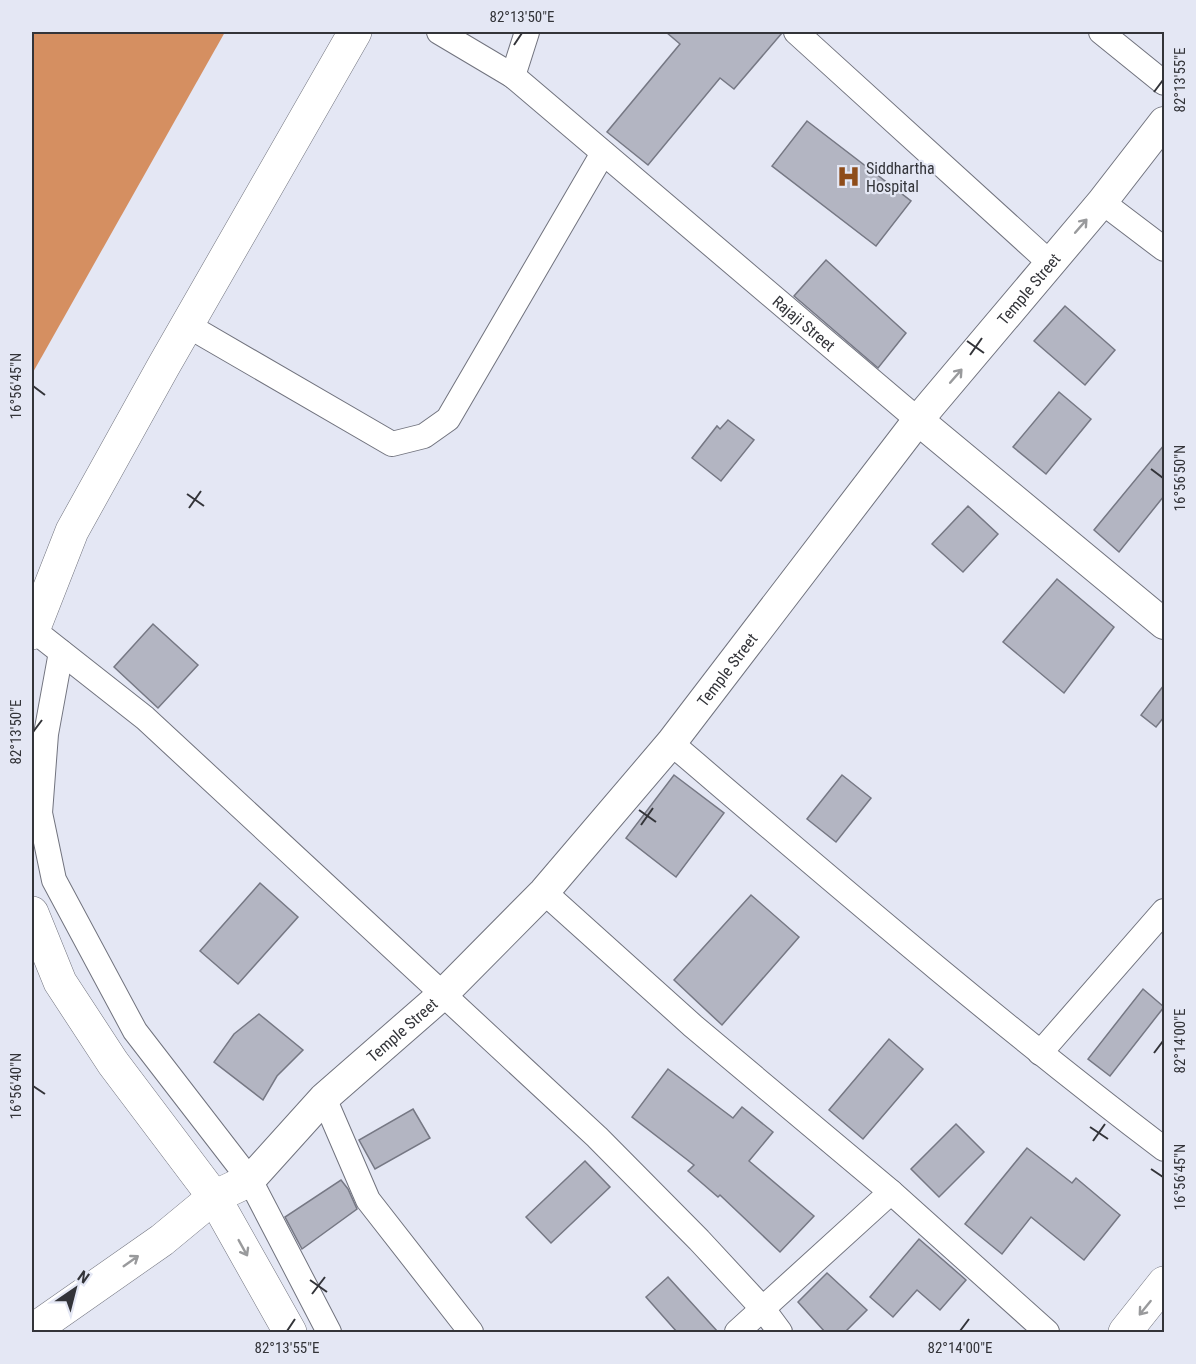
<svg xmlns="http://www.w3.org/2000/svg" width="1196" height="1364" viewBox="0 0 1196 1364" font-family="'Roboto Condensed',sans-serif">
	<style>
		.water { fill: #d58f61 }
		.building { fill: #b3b5c2; stroke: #767884; stroke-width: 1.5 }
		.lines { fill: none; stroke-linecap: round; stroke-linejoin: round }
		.minor-casing { stroke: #71737e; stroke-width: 26 }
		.tertiary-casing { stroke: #71737e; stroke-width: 32 }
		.primary-casing { stroke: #71737e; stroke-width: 34 }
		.trunk-casing { stroke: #71737e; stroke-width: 34 }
		.minor { stroke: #fff; stroke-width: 24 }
		.tertiary { stroke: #fff; stroke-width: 30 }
		.primary { stroke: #fff; stroke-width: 33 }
		.trunk { stroke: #fff; stroke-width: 33 }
		.oneway { stroke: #999a9c }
		.ticks { fill: none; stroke: #333439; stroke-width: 2 }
		.labels { text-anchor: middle; stroke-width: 4.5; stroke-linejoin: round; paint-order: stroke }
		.poi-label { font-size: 16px; fill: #333439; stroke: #e4e7f4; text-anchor: start }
		.street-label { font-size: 16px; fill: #333439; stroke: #e4e7f4 }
		.neatline { fill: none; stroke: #333439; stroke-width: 2 }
		.ticks-label { font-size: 15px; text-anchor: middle; fill: #333439 }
	</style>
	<rect width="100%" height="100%" fill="#e4e7f4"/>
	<!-- water -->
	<path class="water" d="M 32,32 L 225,32 L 32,374 Z"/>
	<!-- building -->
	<g class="building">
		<path d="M 666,32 L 782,33 L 734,89 L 720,78 L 648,165 L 607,132 L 680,44 Z"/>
		<path d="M 807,121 L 911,201 L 876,246 L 772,166 Z"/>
		<path d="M 826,260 L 906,333 L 878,368 L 794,296 Z"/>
		<path d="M 1065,306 L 1115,350 L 1085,385 L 1034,341 Z"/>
		<path d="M 1059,392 L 1091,419 L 1046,474 L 1013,447 Z"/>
		<path d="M 728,420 L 754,440 L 721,481 L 692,458 L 717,426 L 720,429 Z"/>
		<path d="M 1164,445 L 1164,496 L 1119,552 L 1094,530 Z"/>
		<path d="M 968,506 L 998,534 L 963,572 L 932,544 Z"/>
		<path d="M 1057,579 L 1114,627 L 1064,693 L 1003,642 Z"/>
		<path d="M 153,624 L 198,665 L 158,708 L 114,667 Z"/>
		<path d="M 1164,685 L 1164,717 L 1156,727 L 1141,715 Z"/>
		<path d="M 674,775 L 724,813 L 676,877 L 626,838 Z"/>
		<path d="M 842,775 L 871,798 L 836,842 L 807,819 Z"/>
		<path d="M 260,883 L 298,917 L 238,984 L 200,951 Z"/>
		<path d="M 751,895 L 799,937 L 722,1025 L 674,980 Z"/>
		<path d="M 1143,989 L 1164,1007 L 1110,1076 L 1088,1059 Z"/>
		<path d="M 259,1014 L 303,1050 L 277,1076 L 263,1100 L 214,1062 L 234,1034 Z"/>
		<path d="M 889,1039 L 923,1069 L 863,1139 L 829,1110 Z"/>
		<path d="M 668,1069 L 733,1118 L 742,1107 L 773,1132 L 749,1161 L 814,1216 L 780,1252 L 720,1195 L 718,1197 L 688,1171 L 694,1165 L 632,1117 Z"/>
		<path d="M 413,1109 L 430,1138 L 375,1169 L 359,1140 Z"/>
		<path d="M 956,1124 L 984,1152 L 939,1197 L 911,1169 Z"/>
		<path d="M 1027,1148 L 1072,1183 L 1076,1178 L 1120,1215 L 1084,1260 L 1031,1217 L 1002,1254 L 965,1224 Z"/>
		<path d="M 585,1161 L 610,1187 L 551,1243 L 526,1217 Z"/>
		<path d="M 341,1180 L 348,1189 L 357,1209 L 302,1249 L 285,1217 Z"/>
		<path d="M 919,1239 L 966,1280 L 940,1310 L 917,1290 L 893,1317 L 870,1297 Z"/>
		<path d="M 827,1273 L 867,1310 L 845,1332 L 825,1332 L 798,1302 Z"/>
		<path d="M 668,1277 L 718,1332 L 677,1332 L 646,1297 Z"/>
	</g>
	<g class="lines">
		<defs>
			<g id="minor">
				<path id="s1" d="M 439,32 L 513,76 L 918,420"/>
				<path d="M 796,32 L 1050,263"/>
				<path d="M 1101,32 L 1164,83"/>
				<path d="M 513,76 L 527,32"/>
				<path d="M 1102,202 L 1164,249"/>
				<path d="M 187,325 L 392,444 L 424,436 L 448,419 L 603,153"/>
				<path d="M 32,629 L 145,718 L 597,1137 L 699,1240 L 763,1309 L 780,1332"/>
				<path d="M 61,652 L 46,734 L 40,813 L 54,880 L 135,1031 L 250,1180 L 329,1332"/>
				<path d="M 671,743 C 833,881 994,1020 1164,1149"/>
				<path d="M 544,892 L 693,1026 L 891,1192 L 1047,1332"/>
				<path d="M 1040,1053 L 1164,911"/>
				<path d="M 324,1098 L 368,1200 L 471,1332"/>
				<path d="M 737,1332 L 891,1192"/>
			</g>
			<g id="tertiary">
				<path d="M 918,420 L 1164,624"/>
				<path id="s2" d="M 250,1180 L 324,1098 L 442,995 L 544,892 L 671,743 L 918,420 L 1102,202 L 1164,122"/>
			</g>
			<g id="primary">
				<path d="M 32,633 L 72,531 L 163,367 L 355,32"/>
				<path d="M 32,913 L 60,982 L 113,1063 L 214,1197 L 290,1332"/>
				<path d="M 32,1331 L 162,1240 L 214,1197 L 250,1180"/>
			</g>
			<path id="trunk" d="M 1125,1332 L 1164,1283"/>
		</defs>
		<!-- minor casing -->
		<use href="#minor" class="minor-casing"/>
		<!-- tertiary casing -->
		<use href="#tertiary" class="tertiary-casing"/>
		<!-- primary casing -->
		<use href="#primary" class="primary-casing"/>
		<!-- trunk casing -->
		<use href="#trunk" class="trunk-casing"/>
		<!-- minor -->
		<use href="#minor" class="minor"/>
		<!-- tertiary -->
		<use href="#tertiary" class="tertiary"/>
		<!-- primary -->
		<use href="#primary" class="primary"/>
		<!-- trunk -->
		<use href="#trunk" class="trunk"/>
	</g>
	<!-- one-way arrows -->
	<defs><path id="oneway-shaft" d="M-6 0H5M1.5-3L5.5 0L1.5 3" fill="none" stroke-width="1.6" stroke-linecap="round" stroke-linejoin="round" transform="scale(1.5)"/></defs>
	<g class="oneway">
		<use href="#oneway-shaft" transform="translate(1081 226) rotate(-49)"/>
		<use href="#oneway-shaft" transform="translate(956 376) rotate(-49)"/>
		<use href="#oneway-shaft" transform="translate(243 1248) rotate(61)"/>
		<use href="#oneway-shaft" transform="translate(131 1261) rotate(-35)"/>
		<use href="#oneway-shaft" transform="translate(1145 1308) rotate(129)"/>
	</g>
	<!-- ticks -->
	<path class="ticks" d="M 514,45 L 522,33M 1154,92 L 1163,80M 967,341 L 984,353M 970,355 L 982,338M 33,386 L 45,395M 1151,469 L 1163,478M 187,494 L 204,506M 189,508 L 201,491M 33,732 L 42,720M 639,810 L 656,822M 641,825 L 653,808M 1154,1053 L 1163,1041M 33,1086 L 45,1094M 1090,1127 L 1108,1139M 1093,1141 L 1105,1124M 1151,1169 L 1163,1177M 310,1280 L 327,1292M 312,1294 L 325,1277M 287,1331 L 295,1319M 960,1331 L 969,1319"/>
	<!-- icons -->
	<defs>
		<symbol id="hospital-bare" viewBox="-9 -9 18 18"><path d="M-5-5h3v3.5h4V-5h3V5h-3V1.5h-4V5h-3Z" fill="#8e4c1a" stroke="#e4e7f4" stroke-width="2.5" paint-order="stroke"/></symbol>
	</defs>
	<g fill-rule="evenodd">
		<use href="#hospital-bare" x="832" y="160" width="33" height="33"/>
	</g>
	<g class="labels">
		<!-- poi labels -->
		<g class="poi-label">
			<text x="866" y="174">Siddhartha<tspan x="866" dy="18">Hospital</tspan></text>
		</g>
		<!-- street labels -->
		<g class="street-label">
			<text dy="6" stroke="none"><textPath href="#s2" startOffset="1186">Temple Street</textPath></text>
			<text dy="6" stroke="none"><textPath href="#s1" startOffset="468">Rajaji Street</textPath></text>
			<text dy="6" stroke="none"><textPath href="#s2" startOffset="700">Temple Street</textPath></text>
			<text dy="6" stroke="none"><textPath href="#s2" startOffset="214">Temple Street</textPath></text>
		</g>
	</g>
	<!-- border -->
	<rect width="1196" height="1364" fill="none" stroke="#e4e7f4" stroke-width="66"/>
	<!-- north arrow -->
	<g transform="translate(75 1289) rotate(35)" stroke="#e4e7f4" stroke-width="4.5" paint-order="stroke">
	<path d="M0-4.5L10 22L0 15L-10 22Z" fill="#333439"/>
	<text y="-9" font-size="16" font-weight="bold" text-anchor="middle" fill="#333439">N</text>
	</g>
	<rect x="33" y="33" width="1130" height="1298" class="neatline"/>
	<g class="ticks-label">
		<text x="522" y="22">82°13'50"E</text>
		<text transform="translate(1180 80) rotate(-90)" y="5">82°13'55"E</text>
		<text transform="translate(16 386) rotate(-90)" y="5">16°56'45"N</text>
		<text transform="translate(1180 478) rotate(-90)" y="5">16°56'50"N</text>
		<text transform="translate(16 732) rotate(-90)" y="5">82°13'50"E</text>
		<text transform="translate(1180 1041) rotate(-90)" y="5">82°14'00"E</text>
		<text transform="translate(16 1086) rotate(-90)" y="5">16°56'40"N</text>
		<text transform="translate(1180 1177) rotate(-90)" y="5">16°56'45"N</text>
		<text x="287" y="1353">82°13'55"E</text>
		<text x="960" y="1353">82°14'00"E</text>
	</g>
</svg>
